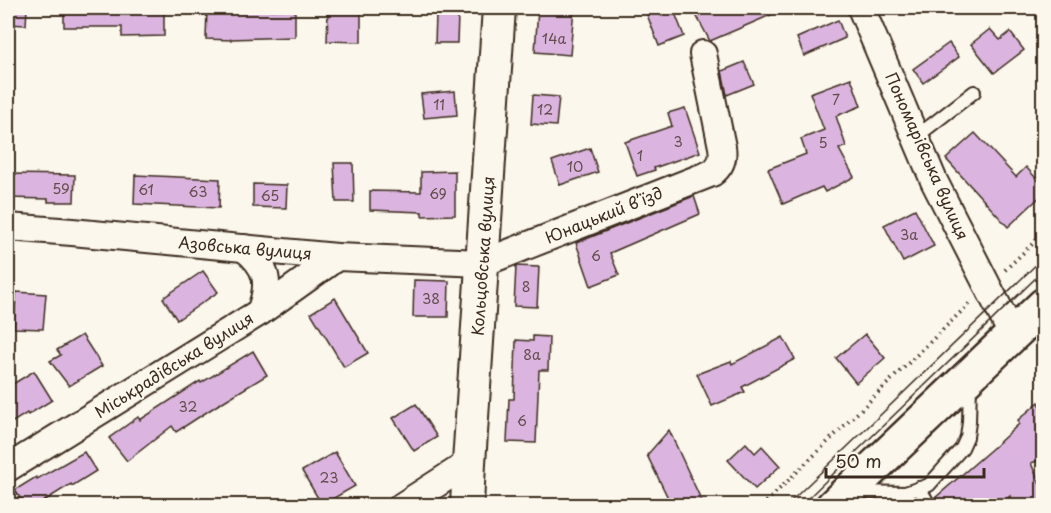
<svg xmlns="http://www.w3.org/2000/svg" width="1051" height="513" viewBox="0 0 1051 513" font-family="'Playpen Sans',sans-serif">
	<style>
		.building { fill: #dbb5df; stroke: #3b2a1e; stroke-width: 1.5 }
		.lines { fill: none; stroke-linecap: round; stroke-linejoin: round }
		.service-casing { stroke: #3b2a1e; stroke-width: 16 }
		.minor-casing { stroke: #3b2a1e; stroke-width: 30 }
		.tertiary-casing { stroke: #3b2a1e; stroke-width: 36 }
		.primary-casing { stroke: #3b2a1e; stroke-width: 38 }
		.path { stroke: #3b2a1e; stroke-width: 4; stroke-dasharray: 1.5 4.5; stroke-linecap: butt }
		.service { stroke: #fbf7ec; stroke-width: 12 }
		.minor { stroke: #fbf7ec; stroke-width: 26 }
		.tertiary { stroke: #fbf7ec; stroke-width: 32 }
		.primary { stroke: #fbf7ec; stroke-width: 33 }
		.tram { stroke: #3b2a1e; stroke-width: 1.5 }
		.labels { text-anchor: middle; stroke-width: 4.5; stroke-linejoin: round; paint-order: stroke }
		.number-label { font-size: 14px; fill: #634d4e }
		.street-label { font-size: 16px; fill: #3b2a1e; stroke: #fbf7ec }
	</style>
	<rect width="100%" height="100%" fill="#fbf7ec"/>
	<filter id="ink" filterUnits="userSpaceOnUse"><feTurbulence type="fractalNoise" baseFrequency=".0167" numOctaves="2"/><feDisplacementMap in="SourceGraphic" scale="12" xChannelSelector="R" yChannelSelector="G"/><feConvolveMatrix kernelMatrix="1 2 1 2 8 2 1 2 1" color-interpolation-filters="sRGB"/></filter>
	<g filter="url(#ink)">
		<!-- building -->
		<g class="building">
			<path d="M 8,8 L 27,8 L 26,25 L 8,24 Z"/>
			<path d="M 64,8 L 164,8 L 164,36 L 122,37 L 122,27 L 64,27 Z"/>
			<path d="M 207,8 L 232,8 L 232,11 L 295,9 L 295,37 L 231,39 L 231,40 L 206,39 Z"/>
			<path d="M 538,8 L 574,8 L 570,55 L 535,52 Z"/>
			<path d="M 658,8 L 673,8 L 684,36 L 659,46 L 646,12 Z"/>
			<path d="M 715,8 L 787,8 L 710,41 L 696,15 Z"/>
			<path d="M 328,13 L 361,13 L 361,42 L 327,41 Z"/>
			<path d="M 436,15 L 458,16 L 457,43 L 435,43 Z"/>
			<path d="M 838,20 L 845,38 L 804,56 L 797,38 Z"/>
			<path d="M 990,29 L 1000,40 L 1010,32 L 1024,50 L 994,73 L 971,44 Z"/>
			<path d="M 949,43 L 959,57 L 923,83 L 913,69 Z"/>
			<path d="M 744,62 L 754,84 L 727,95 L 722,71 Z"/>
			<path d="M 851,78 L 861,106 L 836,116 L 846,146 L 839,149 L 854,177 L 825,192 L 822,187 L 783,204 L 768,169 L 806,154 L 801,139 L 824,130 L 810,93 Z"/>
			<path d="M 455,91 L 457,115 L 424,118 L 421,94 Z"/>
			<path d="M 533,95 L 559,97 L 556,126 L 531,124 Z"/>
			<path d="M 685,108 L 700,152 L 654,168 L 655,170 L 637,176 L 625,142 L 672,126 L 668,113 Z"/>
			<path d="M 975,133 L 1016,177 L 1026,167 L 1044,187 L 1044,193 L 1008,227 L 946,159 Z"/>
			<path d="M 590,148 L 598,172 L 560,185 L 552,161 Z"/>
			<path d="M 334,163 L 353,163 L 354,202 L 336,202 Z"/>
			<path d="M 455,171 L 455,215 L 422,216 L 422,212 L 370,210 L 370,191 L 421,192 L 421,172 Z"/>
			<path d="M 8,174 L 75,175 L 74,202 L 48,202 L 48,199 L 8,198 Z"/>
			<path d="M 135,175 L 220,179 L 219,208 L 134,204 Z"/>
			<path d="M 253,184 L 287,185 L 286,208 L 253,207 Z"/>
			<path d="M 694,196 L 700,214 L 610,253 L 619,275 L 591,286 L 576,243 Z"/>
			<path d="M 915,209 L 934,246 L 903,262 L 884,225 Z"/>
			<path d="M 516,266 L 539,267 L 537,307 L 514,306 Z"/>
			<path d="M 203,271 L 218,292 L 177,320 L 163,298 Z"/>
			<path d="M 414,280 L 449,281 L 448,317 L 413,317 Z"/>
			<path d="M 16,292 L 46,294 L 43,329 L 14,328 Z"/>
			<path d="M 335,298 L 368,353 L 344,367 L 311,313 Z"/>
			<path d="M 865,334 L 885,358 L 856,383 L 836,358 Z"/>
			<path d="M 82,335 L 102,366 L 69,386 L 50,361 L 61,355 L 57,350 Z"/>
			<path d="M 533,336 L 549,337 L 548,370 L 539,370 L 536,443 L 507,442 L 509,399 L 514,399 L 516,340 L 533,341 Z"/>
			<path d="M 783,337 L 795,359 L 742,387 L 745,392 L 712,406 L 697,374 L 731,361 L 732,364 Z"/>
			<path d="M 253,351 L 267,375 L 216,406 L 176,432 L 172,426 L 127,461 L 109,438 L 138,417 L 140,420 L 200,381 L 201,383 Z"/>
			<path d="M 34,371 L 52,400 L 28,415 L 27,413 L 8,425 L 8,387 Z"/>
			<path d="M 1039,402 L 1044,415 L 1044,459 L 1031,463 L 1044,494 L 1044,506 L 1015,506 L 1010,496 L 999,506 L 938,506 L 935,498 L 995,446 L 1019,424 L 1018,420 Z"/>
			<path d="M 416,404 L 437,437 L 414,451 L 393,418 Z"/>
			<path d="M 669,430 L 704,506 L 672,506 L 647,455 Z"/>
			<path d="M 746,443 L 755,453 L 762,446 L 780,466 L 755,489 L 728,460 Z"/>
			<path d="M 84,452 L 96,471 L 72,486 L 71,484 L 36,506 L 25,506 L 15,490 L 36,477 L 37,479 Z"/>
			<path d="M 335,452 L 355,486 L 322,505 L 302,471 Z"/>
		</g>
		<g class="lines">
			<defs>
				<g id="service">
					<path d="M 916,137 L 974,92"/>
					<path d="M 919,488 L 930,506"/>
					<path d="M 858,492 L 905,493 L 929,485 L 962,448 L 967,437 L 969,422 L 970,385"/>
				</g>
				<g id="minor">
					<path d="M 861,8 L 934,181 L 1013,336"/>
					<path d="M 8,227 L 72,232 L 337,257 L 483,263 L 712,173 C 721,166 724,159 722,147 L 703,54"/>
					<path d="M 244,248 C 268,267 271,283 260,312"/>
					<path d="M 8,468 L 260,312 L 337,257"/>
					<path d="M 402,506 L 469,463"/>
				</g>
				<path id="tertiary" d="M 467,506 L 469,463 L 499,8"/>
				<path id="primary" d="M 833,506 L 1044,305"/>
			</defs>
			<!-- service casing -->
			<use href="#service" class="service-casing"/>
			<!-- minor casing -->
			<use href="#minor" class="minor-casing"/>
			<!-- tertiary casing -->
			<use href="#tertiary" class="tertiary-casing"/>
			<!-- primary casing -->
			<use href="#primary" class="primary-casing"/>
			<!-- path -->
			<g class="path">
				<path d="M 1005,270 L 1044,233"/>
				<path d="M 762,506 L 971,302"/>
			</g>
			<!-- service -->
			<use href="#service" class="service"/>
			<!-- minor -->
			<use href="#minor" class="minor"/>
			<!-- tertiary -->
			<use href="#tertiary" class="tertiary"/>
			<!-- primary -->
			<use href="#primary" class="primary"/>
			<!-- tram -->
			<g class="tram">
				<path d="M 786,506 L 1044,257"/>
				<path d="M 800,506 L 1044,270"/>
			</g>
		</g>
	</g>
	<g class="labels">
		<!-- number labels -->
		<g class="number-label">
			<text x="554" y="44">14а</text>
			<text x="836" y="105">7</text>
			<text x="439" y="110">11</text>
			<text x="545" y="115">12</text>
			<text x="678" y="147">3</text>
			<text x="823" y="148">5</text>
			<text x="640" y="161">1</text>
			<text x="575" y="172">10</text>
			<text x="61" y="194">59</text>
			<text x="146" y="195">61</text>
			<text x="198" y="197">63</text>
			<text x="438" y="199">69</text>
			<text x="270" y="201">65</text>
			<text x="909" y="240">3а</text>
			<text x="596" y="261">6</text>
			<text x="526" y="292">8</text>
			<text x="431" y="304">38</text>
			<text x="532" y="360">8а</text>
			<text x="188" y="412">32</text>
			<text x="522" y="426">6</text>
			<text x="329" y="483">23</text>
		</g>
		<!-- street labels -->
		<g class="street-label">
			<text transform="translate(927 156) rotate(66)" y="6">Пономарівська вулиця</text>
			<text transform="translate(604 215) rotate(-22)" y="6">Юнацький в’їзд</text>
			<text transform="translate(245 248) rotate(5)" y="6">Азовська вулиця</text>
			<text transform="translate(483 256) rotate(-86)" y="6">Кольцовська вулиця</text>
			<text transform="translate(174 365) rotate(-32)" y="6">Міськрадівська вулиця</text>
		</g>
	</g>
	<!-- margin -->
	<rect width="1051" height="513" fill="none" stroke="#fbf7ec" stroke-width="30"/>
	<rect x="15" y="15" width="1021" height="483" fill="none" stroke="#3b2a1e" stroke-width="2" filter="url(#ink)"/>
	<!-- scale -->
	<path d="M826 468v9h158v-9" fill="none" stroke="#3b2a1e" stroke-width="3"/>
	<text x="835" y="468" font-size="18" fill="#3b2a1e" stroke="#fbf7ec" stroke-width="4.5" paint-order="stroke">50 m</text>
</svg>
